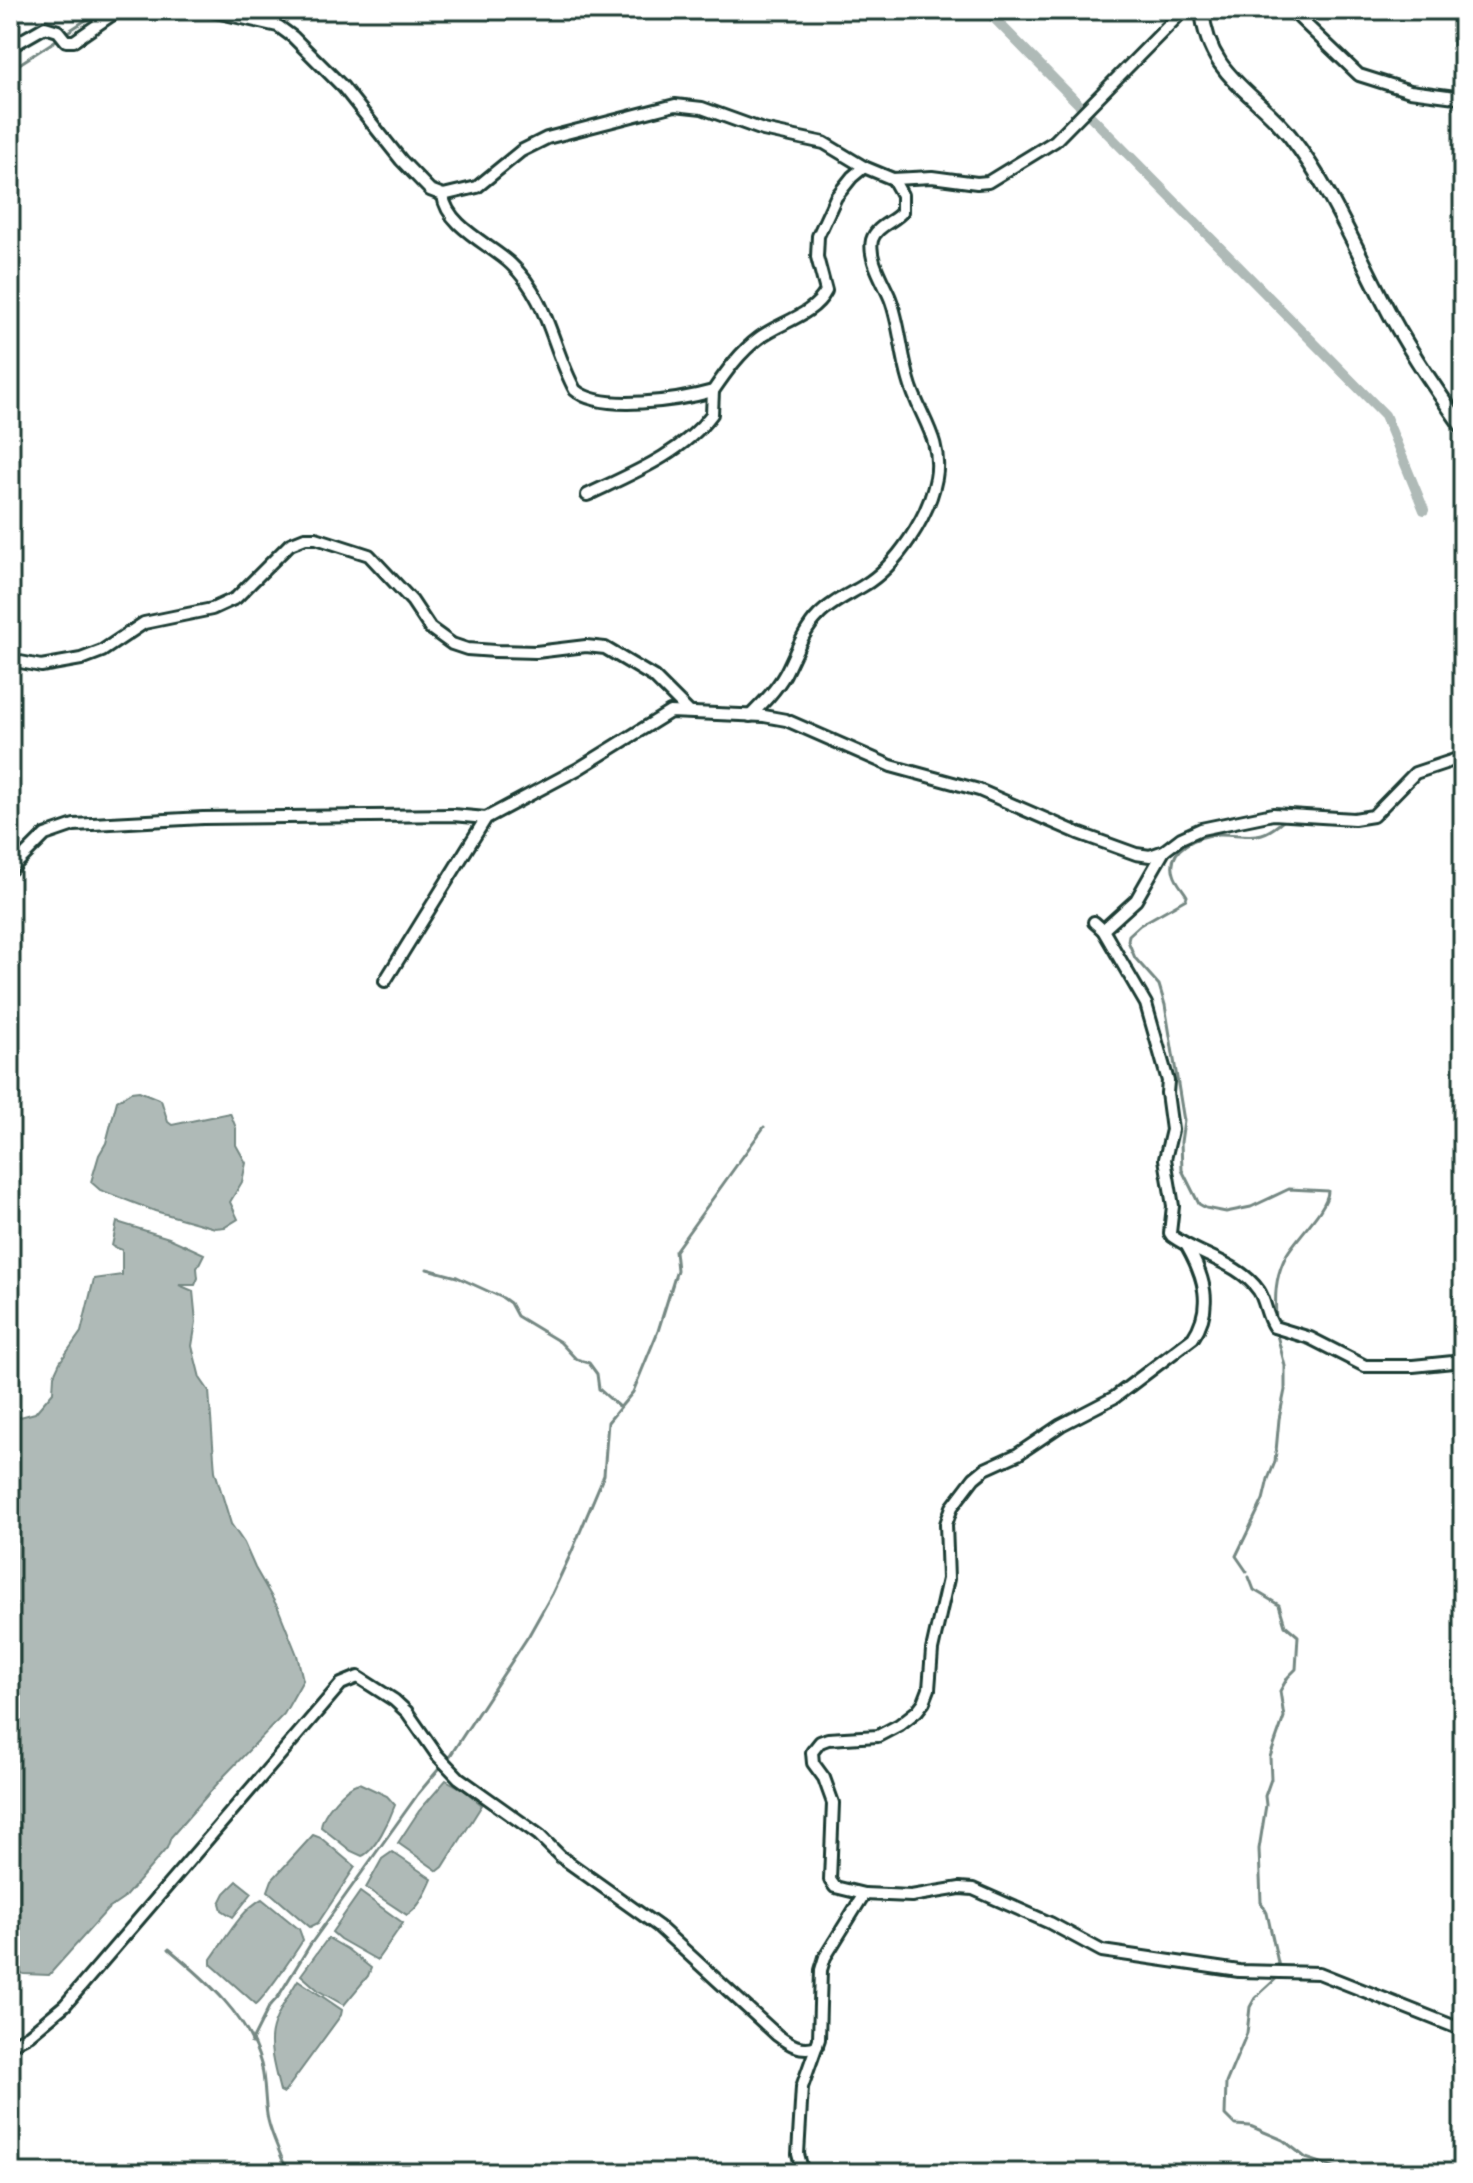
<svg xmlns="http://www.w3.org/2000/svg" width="1473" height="2183" viewBox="0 0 1473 2183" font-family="'Shantell Sans',sans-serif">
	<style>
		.water { fill: #afbab7; stroke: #758883; stroke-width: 2 }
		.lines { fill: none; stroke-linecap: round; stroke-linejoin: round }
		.stream { stroke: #758883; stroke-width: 3 }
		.canal { stroke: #afbab7; stroke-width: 10 }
		.minor-casing { stroke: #1f3d34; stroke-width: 16 }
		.tertiary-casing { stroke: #1f3d34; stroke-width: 18 }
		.minor { stroke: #fff; stroke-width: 10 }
		.tertiary { stroke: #fff; stroke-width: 12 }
	</style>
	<rect width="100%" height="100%" fill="#fff"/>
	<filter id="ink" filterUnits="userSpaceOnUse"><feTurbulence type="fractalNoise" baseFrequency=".0125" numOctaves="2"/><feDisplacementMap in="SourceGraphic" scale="16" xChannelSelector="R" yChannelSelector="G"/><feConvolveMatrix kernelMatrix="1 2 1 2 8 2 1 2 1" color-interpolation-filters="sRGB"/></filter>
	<g filter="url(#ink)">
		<!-- water -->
		<g class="water">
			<path d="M 139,1091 L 161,1100 L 168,1122 L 172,1125 L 230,1113 L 236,1128 L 236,1145 L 246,1163 L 242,1182 L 230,1202 L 238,1219 L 225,1227 L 215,1228 L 155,1211 L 100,1190 L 91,1182 L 99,1155 L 106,1143 L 117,1101 L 131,1092 Z"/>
			<path d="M 117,1222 L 169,1238 L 204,1254 L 197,1268 L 198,1278 L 195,1285 L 179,1285 L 193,1291 L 196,1322 L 192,1346 L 200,1378 L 209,1391 L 215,1471 L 231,1524 L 244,1543 L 255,1568 L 278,1608 L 297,1655 L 303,1680 L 284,1714 L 224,1776 L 171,1837 L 167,1848 L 123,1899 L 107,1910 L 49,1975 L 24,1974 L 10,1970 L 10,1432 L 14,1428 L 13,1423 L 16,1418 L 35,1413 L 53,1392 L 54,1375 L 60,1362 L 81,1332 L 94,1279 L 122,1275 L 122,1250 L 112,1246 Z"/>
			<path d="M 446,1780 L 464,1790 L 482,1805 L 443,1867 L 438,1871 L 398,1843 L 419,1811 Z"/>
			<path d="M 359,1783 L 387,1796 L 395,1805 C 390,1819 375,1851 362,1856 L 351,1851 L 321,1827 C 322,1813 345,1786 359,1783 Z"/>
			<path d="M 313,1835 L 321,1838 L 355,1867 L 318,1923 L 310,1927 L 268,1891 L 272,1880 Z"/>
			<path d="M 392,1852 L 432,1879 C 427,1891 418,1909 407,1915 L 366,1888 L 382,1859 Z"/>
			<path d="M 237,1881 L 252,1893 L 233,1917 L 222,1910 L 220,1903 L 225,1893 Z"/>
			<path d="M 360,1892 L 403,1923 L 377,1960 L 340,1939 L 332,1932 Z"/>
			<path d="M 262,1899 L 299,1929 L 303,1940 C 297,1950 262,2001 256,2004 L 211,1964 L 211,1959 C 225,1940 241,1910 262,1899 Z"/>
			<path d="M 328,1938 L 347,1949 L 371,1968 L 368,1976 L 344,2005 L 319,1991 L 301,1975 Z"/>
			<path d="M 298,1980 L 342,2010 L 341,2015 L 284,2093 L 280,2091 C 265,2033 267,2031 298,1980 Z"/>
		</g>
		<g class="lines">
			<!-- stream -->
			<g class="stream">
				<path d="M 66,33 L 101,10"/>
				<path d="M 10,70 L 58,39"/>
				<path d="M 427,1269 L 457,1277 L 503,1298 L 510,1303 L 517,1316 L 560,1342 L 576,1359 L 589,1363 L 597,1374 L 599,1389 L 618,1406"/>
				<path d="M 1276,1323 C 1275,1298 1274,1277 1287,1254 C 1296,1238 1328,1208 1328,1191 L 1289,1189 L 1251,1207 L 1226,1212 L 1206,1208 L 1199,1204 L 1182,1170 L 1181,1142 L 1184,1121 L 1165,1005 L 1159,985 L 1135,958 L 1128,941 L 1129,935 L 1140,925 L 1186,899 L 1187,896 C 1183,889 1176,882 1174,874 C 1166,848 1198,836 1218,834 C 1232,833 1249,838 1262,834 C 1273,831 1279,823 1288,818"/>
				<path d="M 1247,1572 L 1236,1556 L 1263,1500 L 1268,1479 L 1275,1462 L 1279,1419 L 1285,1390 L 1285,1366 L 1276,1331"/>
				<path d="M 1249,1577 L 1254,1590 L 1279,1605 L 1285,1625 L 1298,1636 L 1296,1669 L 1288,1677 L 1280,1691 L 1284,1717 L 1270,1757 L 1271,1779 L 1265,1796 L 1266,1805 L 1259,1849 L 1261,1902 L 1267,1913 L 1279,1967"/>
				<path d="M 448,1759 L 529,1635 L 552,1594 L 572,1551 L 604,1475 L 608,1422 L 633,1392 L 658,1331 L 677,1270 L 675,1251 L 764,1127"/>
				<path d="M 169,1949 C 206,1980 248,2016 261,2064 C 266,2083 264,2102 268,2120 C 272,2138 282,2155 287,2173"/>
				<path d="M 1279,1976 L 1255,1998 L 1250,2007 L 1247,2033 L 1226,2083 L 1225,2115 L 1235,2125 L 1250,2126 L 1283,2140 L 1306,2158 L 1342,2170"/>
				<path d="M 251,2043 L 269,2007 L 278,1997 L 310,1945 L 418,1794 L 443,1764"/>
				<path d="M 1345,2171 L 1352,2173"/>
			</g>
			<!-- canal -->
			<path class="canal" d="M 986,10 L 1385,415 L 1424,510"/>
			<defs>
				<g id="minor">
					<path d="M 207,10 L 278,26 L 293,37 L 343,87 L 401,160 L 430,190 L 443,195 L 477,187 L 521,151 L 547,138 L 675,105 L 702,108 L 763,130 L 824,143 L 864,167 L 893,179 L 932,177 L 977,183 L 988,182 L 1055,141 L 1184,10"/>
					<path d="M 1291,10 L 1359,75 L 1410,91 L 1463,98"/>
					<path d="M 10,47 L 45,27 L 58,31 L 66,41 L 74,41 L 119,10"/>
					<path d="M 443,195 C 446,226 491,245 511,264 C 548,298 552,348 575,390 C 601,413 681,400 713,391 C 726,372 740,352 759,338 C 780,322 813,316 826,291 L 817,257 L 818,236 L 836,197 L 852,177 L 864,167"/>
					<path d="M 587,495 C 631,474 682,454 712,414 L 713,391"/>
					<path d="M 10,660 L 41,666 L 81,659 L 102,651 L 144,623 L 212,609 L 236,598 L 290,544 L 305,538 L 316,538 L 369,555 L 412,601 L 430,628 L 452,644 L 467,649 L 495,651 L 536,652 L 586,646 L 605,648 L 654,677 L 688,711"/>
					<path d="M 750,716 C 763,703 776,690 785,674 C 795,655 803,631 818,616 C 830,603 848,595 863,586 C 897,566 929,516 936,478 C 943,439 918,415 909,380 C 901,353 900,324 890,298 C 883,281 868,259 872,240 C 876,226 894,222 902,212 L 902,195 L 893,179"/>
					<path d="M 10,870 L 45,835 L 74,825 L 203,818 L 453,815 L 486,818"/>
					<path d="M 1094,922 L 1103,930 L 1146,1004 L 1168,1081 L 1167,1093 L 1172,1130 L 1165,1159 L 1173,1206 L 1170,1233 L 1172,1236 C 1199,1256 1239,1262 1259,1291 C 1266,1302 1266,1316 1274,1327 L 1310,1338 L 1365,1366 L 1413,1366 L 1463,1361"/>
					<path d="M 1103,930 L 1136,900 L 1164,851 L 1181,838 L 1201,829 L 1273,814 L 1354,819 L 1373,816 L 1415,773 L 1463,757"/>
					<path d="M 385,981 L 486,818 L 578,769 L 670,712 L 764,716 L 786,720 L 891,766 L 979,790 L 1078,833 L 1136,854 L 1150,856 L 1164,851"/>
					<path d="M 864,1894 L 835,1887 L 830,1880 L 833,1803 L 824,1778 L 813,1763 L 812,1752 L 820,1742 L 828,1739 L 878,1736 L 899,1725 L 917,1711 L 924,1702 L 929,1689 L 932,1650 L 948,1579 L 946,1524 L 952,1507 L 974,1478 L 985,1469 L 1018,1454 L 1061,1425 L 1115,1397 L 1193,1338 C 1214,1307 1204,1276 1187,1246"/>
					<path d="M 10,2045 L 29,2035 L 65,2005 L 341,1684 L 358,1677 L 394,1700 L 407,1712 L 437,1755 L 459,1778 L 539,1835 L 561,1857 L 658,1926 L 777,2035 C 789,2044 801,2052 817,2046"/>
					<path d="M 803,2173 L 798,2154 L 802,2087 L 819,2039 L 821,1970 L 825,1957 L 864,1894 L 911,1896 L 960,1888 L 973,1889 L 1050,1923 L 1102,1951 L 1239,1971 L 1319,1973 L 1463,2030"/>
				</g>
				<path id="tertiary" d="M 1202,10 C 1208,76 1253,90 1290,136 C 1329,186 1353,243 1382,299 C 1405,345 1434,386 1463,428"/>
			</defs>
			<!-- minor casing -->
			<use href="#minor" class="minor-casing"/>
			<!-- tertiary casing -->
			<use href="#tertiary" class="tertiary-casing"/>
			<!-- minor -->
			<use href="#minor" class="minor"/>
			<!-- tertiary -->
			<use href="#tertiary" class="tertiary"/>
		</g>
	</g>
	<!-- margin -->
	<rect width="1473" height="2183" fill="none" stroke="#fff" stroke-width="40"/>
	<rect x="20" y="20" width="1433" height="2143" fill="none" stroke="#1f3d34" stroke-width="3" filter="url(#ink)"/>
</svg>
